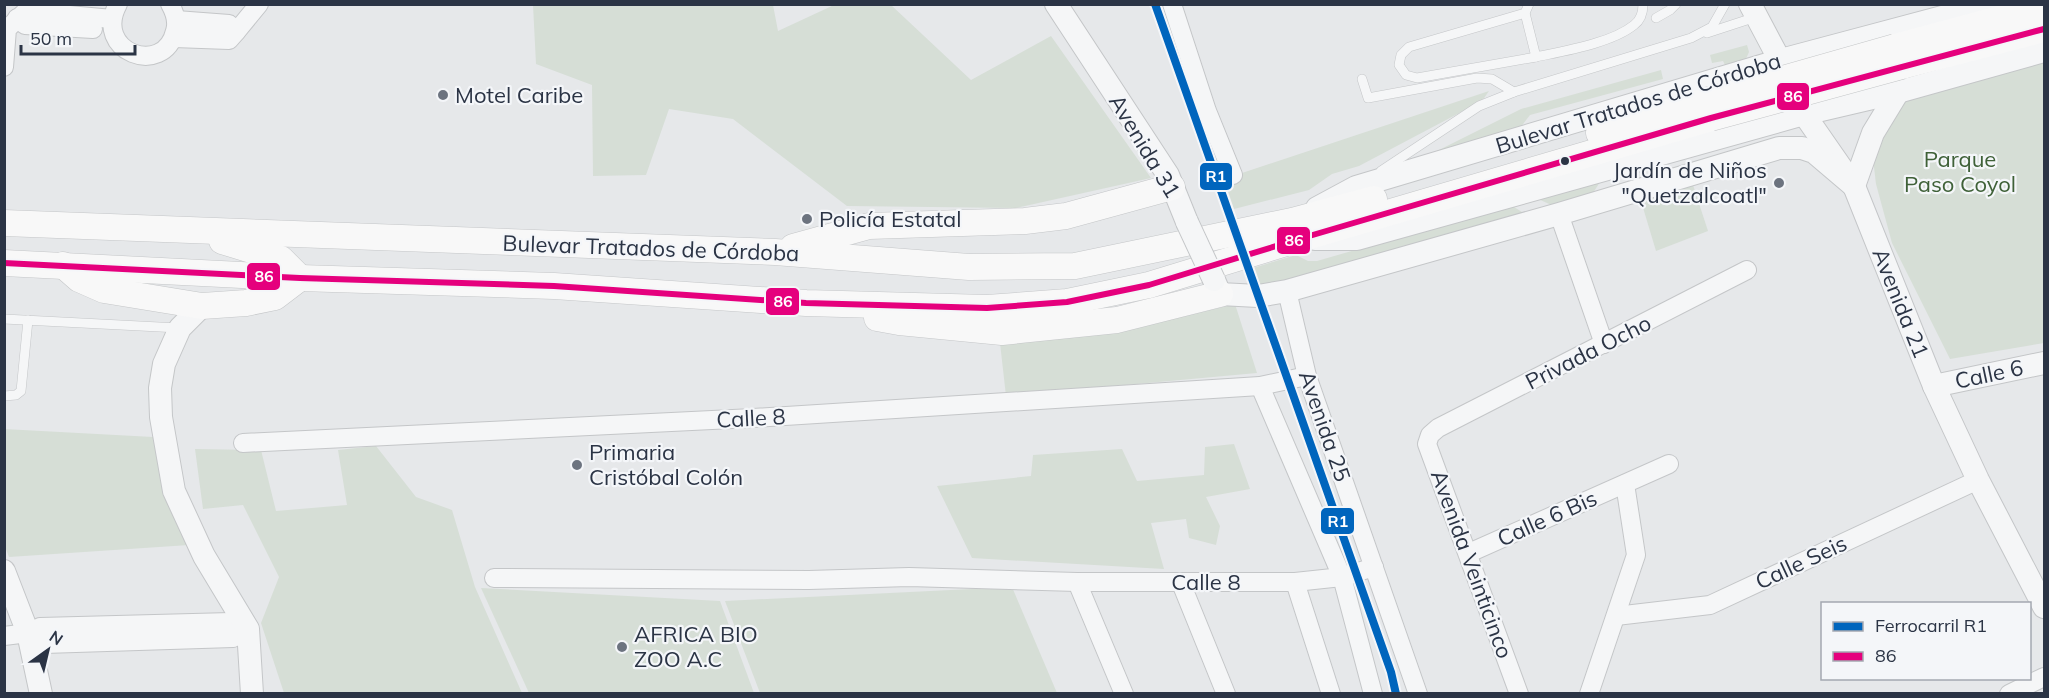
<svg xmlns="http://www.w3.org/2000/svg" width="2049" height="698" font-family="Mulish,sans-serif">
<style>
.green{fill:#d6ded6}
.lines{fill:none;stroke-linecap:round;stroke-linejoin:round}
.service-casing{stroke:#c4c6c8;stroke-width:10}
.minor-casing{stroke:#c4c6c8;stroke-width:20}
.tertiary-casing{stroke:#c4c6c8;stroke-width:24}
.secondary-casing{stroke:#c4c6c8;stroke-width:27}
.service{stroke:#f5f6f7;stroke-width:9}
.minor{stroke:#f5f6f7;stroke-width:18}
.tertiary{stroke:#f5f6f7;stroke-width:22}
.secondary{stroke:#f8f8f8;stroke-width:26}
.tertiary-bridge-casing{stroke:#c4c6c8;stroke-width:24;stroke-linecap:butt}
.secondary-bridge-casing{stroke:#c4c6c8;stroke-width:27;stroke-linecap:butt}
.tertiary-bridge{stroke:#f5f6f7;stroke-width:22}
.secondary-bridge{stroke:#f8f8f8;stroke-width:26}
.bus-1-casing{stroke:#f4f6f9;stroke-width:10}
.bus-1{stroke:#e5007d;stroke-width:6}
.rail-1-casing{stroke:#f4f6f9;stroke-width:12}
.rail-1{stroke:#0065bd;stroke-width:8}
.poi-dot{fill:#6c737f;stroke:#f4f6f9;stroke-width:2}
.bus-dot{fill:#2b3445;stroke:#f4f6f9;stroke-width:2}
.labels{text-anchor:middle;stroke-width:4.5;stroke-linejoin:round;paint-order:stroke}
.poi-label{font-size:22px;fill:#2b3445;stroke:#f4f6f9;text-anchor:start}
.street-label{font-size:22px;fill:#2b3445;stroke:#f4f6f9}
.park-label{font-size:22px;fill:#3f6138;stroke:#f4f6f9}
.line-badge{stroke:#f4f6f9;stroke-width:2}
.badge-label{font-size:16px;text-anchor:middle;font-weight:bold;fill:#fff}
</style>
<rect width="100%" height="100%" fill="#e6e8ea"/>
<!-- green -->
<g class="green">
<polygon points="533,5 773,5 778,31 834,5 891,5 971,80 1051,36 1151,178 1016,208 847,206 733,119 669,109 646,175 593,176 592,85 536,64"/>
<polygon points="1747,45 1749,52 1744,63 1726,67 1723,61 1712,63 1710,55"/>
<polygon points="2044,61 2044,343 1950,359 1892,243 1876,184 1873,159 1886,122 1900,105 1922,94"/>
<polygon points="1661,70 1663,79 1530,115 1520,128 1429,155 1521,109"/>
<polygon points="1489,91 1482,101 1359,166 1332,174 1309,190 1234,209 1224,179"/>
<polygon points="1600,182 1591,196 1556,207 1538,199"/>
<polygon points="1693,185 1708,231 1656,251 1641,201"/>
<polygon points="1511,205 1525,214 1260,287 1253,268 1296,255 1308,261 1317,261"/>
<polygon points="1235,304 1257,373 1006,396 1000,343 1120,332"/>
<polygon points="4,429 153,437 163,492 189,545 9,557 4,544"/>
<polygon points="1234,444 1250,489 1206,497 1220,526 1216,545 1189,538 1186,519 1151,523 1164,569 972,558 937,486 1031,476 1033,455 1122,449 1137,481 1204,475 1205,447"/>
<polygon points="376,446 416,497 452,510 475,587 522,693 284,693 261,623 279,577 243,505 203,509 195,449 261,450 276,511 347,505 338,450"/>
<polygon points="1012,587 1057,693 760,693 725,601"/>
<polygon points="481,588 720,601 754,693 529,693"/>
</g>
<g class="lines">
<defs>
<g id="service">
<polyline points="1529,4 1525,13 1409,47 1401,55 1399,65 1406,75 1417,78 1536,57"/>
<path d="M1525,13L1536,57C1564,51 1612,43 1634,25C1641,20 1643,13 1643,4"/>
<polyline points="1656,18 1670,10 1676,4"/>
<polyline points="1707,33 1756,17"/>
<polyline points="1362,79 1368,98 1477,78 1492,79 1514,92"/>
<polyline points="1381,171 1479,106 1514,92 1691,38 1712,27 1725,4"/>
<polyline points="4,319 179,328"/>
<polyline points="4,396 16,395 21,391 28,320"/>
</g>
<g id="minor">
<path d="M118,4C92,52 164,78 175,31C178,22 175,13 170,4"/>
<polyline points="1172,4 1207,111 1233,175"/>
<polyline points="17,18 25,25 93,29"/>
<polyline points="236,32 259,4"/>
<polyline points="174,38 229,40 236,32 229,24 176,20"/>
<polyline points="4,67 7,29 26,11 112,19"/>
<polyline points="1559,214 1604,344"/>
<polyline points="1287,291 1307,376 1418,694"/>
<polyline points="1260,386 1342,577 1373,694"/>
<polyline points="243,443 753,418 1260,386 1307,376"/>
<polyline points="1469,553 1669,464"/>
<polyline points="494,578 809,580 909,577 1077,582 1295,582 1342,577 1374,567"/>
<polyline points="1077,582 1124,694"/>
<polyline points="1295,582 1331,694"/>
<polyline points="1181,583 1226,694"/>
<polyline points="1616,616 1710,605 1978,480"/>
<polygon points="231,622 248,629 233,638 44,644 28,633 40,627"/>
<polyline points="4,636 28,633"/>
<polyline points="1519,694 1427,444 1430,435 1438,428 1747,270"/>
<polyline points="1589,694 1636,555 1625,484"/>
<polyline points="2009,694 2044,677"/>
</g>
<g id="tertiary">
<polyline points="1056,4 1168,175 1187,222"/>
<polyline points="1750,4 1786,72"/>
<polyline points="1799,103 1804,114 1854,186 1934,386 1978,480 2044,607"/>
<polyline points="1854,186 1873,133 1898,92"/>
<polyline points="1317,208 1356,187 1781,60 1991,4"/>
<polyline points="1315,239 1357,239 1804,114 1898,92 2044,51"/>
<polyline points="1214,280 1220,294 1258,296 1287,291 1559,214 1779,148 1802,148 1814,152 1854,186"/>
<polyline points="202,306 180,328 164,364 160,388 161,417 174,491 204,556 248,629 252,694"/>
<polyline points="1934,386 2044,363"/>
<polyline points="4,571 28,633 41,694"/>
</g>
<g id="secondary">
<polyline points="1895,47 2044,7"/>
<polyline points="1902,66 2044,29"/>
<polyline points="1599,133 1705,101"/>
<polyline points="4,223 775,252 969,267 1075,266 1292,221 1374,199"/>
<polyline points="793,247 869,226 1025,221 1066,216 1172,187"/>
<polyline points="4,263 300,278 554,286 806,303 987,308 1067,302 1149,285 1299,239 1711,118"/>
<polyline points="63,265 79,279 104,290 202,306 246,303 275,297 300,278 281,259 222,241"/>
<polyline points="877,318 899,322 1002,332 1117,320 1220,294"/>
</g>
</defs>
<!-- service casing -->
<use href="#service" class="service-casing"/>
<!-- minor casing -->
<use href="#minor" class="minor-casing"/>
<!-- tertiary casing -->
<use href="#tertiary" class="tertiary-casing"/>
<!-- secondary casing -->
<use href="#secondary" class="secondary-casing"/>
<!-- service -->
<use href="#service" class="service"/>
<!-- minor -->
<use href="#minor" class="minor"/>
<!-- tertiary -->
<use href="#tertiary" class="tertiary"/>
<!-- secondary -->
<use href="#secondary" class="secondary"/>
<defs>
<polyline id="tertiary-bridge" points="1187,222 1214,280"/>
<g id="secondary-bridge">
<polyline points="1705,101 1895,47"/>
<polyline points="1711,118 1902,66"/>
</g>
</defs>
<!-- tertiary-bridge casing -->
<use href="#tertiary-bridge" class="tertiary-bridge-casing"/>
<!-- secondary-bridge casing -->
<use href="#secondary-bridge" class="secondary-bridge-casing"/>
<!-- tertiary-bridge -->
<use href="#tertiary-bridge" class="tertiary-bridge"/>
<!-- secondary-bridge -->
<use href="#secondary-bridge" class="secondary-bridge"/>
<defs>
<polyline id="bus-1" points="4,263 300,278 554,286 806,303 987,308 1067,302 1149,285 1299,239 1711,118 2044,29"/>
</defs>
<!-- bus-1 casing -->
<use href="#bus-1" class="bus-1-casing"/>
<!-- bus-1 -->
<use href="#bus-1" class="bus-1"/>
<defs>
<polyline id="rail-1" points="1155,4 1391,672 1396,694"/>
</defs>
<!-- rail-1 casing -->
<use href="#rail-1" class="rail-1-casing"/>
<!-- rail-1 -->
<use href="#rail-1" class="rail-1"/>
</g>
<!-- markers -->
<g class="poi-dot">
<circle cx="443" cy="95" r="6"/>
<circle cx="1779" cy="183" r="6"/>
<circle cx="807" cy="219" r="6"/>
<circle cx="577" cy="465" r="6"/>
<circle cx="622" cy="647" r="6"/>
</g>
<circle class="bus-dot" cx="1565" cy="161" r="5"/>
<g class="labels">
<!-- poi labels -->
<g class="poi-label">
<text x="455" y="103">Motel Caribe</text>
<text x="1767" y="178" text-anchor="end">Jardín de Niños<tspan x="1767" dy="25">"Quetzalcoatl"</tspan></text>
<text x="819" y="227">Policía Estatal</text>
<text x="589" y="460">Primaria<tspan x="589" dy="25">Cristóbal Colón</tspan></text>
<text x="634" y="642">AFRICA BIO<tspan x="634" dy="25">ZOO A.C</tspan></text>
</g>
<!-- street labels -->
<g class="street-label">
<text transform="translate(1638 103) rotate(-17)" y="8">Bulevar Tratados de Córdoba</text>
<text transform="translate(1145 146) rotate(59)" y="8">Avenida 31</text>
<text transform="translate(651 248) rotate(2)" y="8">Bulevar Tratados de Córdoba</text>
<text transform="translate(1901 303) rotate(68)" y="8">Avenida 21</text>
<text transform="translate(1588 352) rotate(-27)" y="8">Privada Ocho</text>
<text transform="translate(1989 374) rotate(-12)" y="8">Calle 6</text>
<text transform="translate(751 418) rotate(-3)" y="8">Calle 8</text>
<text transform="translate(1325 426) rotate(71)" y="8">Avenida 25</text>
<text transform="translate(1547 518) rotate(-24)" y="8">Calle 6 Bis</text>
<text transform="translate(1801 562) rotate(-25)" y="8">Calle Seis</text>
<text transform="translate(1472 564) rotate(70)" y="8">Avenida Veinticinco</text>
<text x="1206" y="590">Calle 8</text>
</g>
<!-- park labels -->
<g class="park-label">
<text x="1960" y="167">Parque<tspan x="1960" dy="25">Paso Coyol</tspan></text>
</g>
</g>
<g class="line-badge">
<rect x="1776" y="82" width="34" height="29" rx="6" fill="#e5007d"/>
<rect x="1199" y="162" width="34" height="29" rx="6" fill="#0065bd"/>
<rect x="1276" y="226" width="35" height="29" rx="6" fill="#e5007d"/>
<rect x="246" y="262" width="35" height="29" rx="6" fill="#e5007d"/>
<rect x="765" y="287" width="35" height="29" rx="6" fill="#e5007d"/>
<rect x="1320" y="507" width="35" height="28" rx="6" fill="#0065bd"/>
</g>
<g class="badge-label">
<text x="1793" y="102">86</text>
<text x="1216" y="182">R1</text>
<text x="1294" y="246">86</text>
<text x="264" y="282">86</text>
<text x="783" y="307">86</text>
<text x="1338" y="527">R1</text>
</g>
<!-- border -->
<rect width="2049" height="698" fill="none" stroke="#2b3445" stroke-width="12"/>
<!-- legend -->
<rect x="1821" y="602" width="210" height="78" fill="#f4f6f9" stroke="#a4a8b1" stroke-width="1.5"/>
<rect x="1833" y="622" width="30" height="9" fill="#0065bd" stroke="#a4a8b1" stroke-width="1.5"/>
<text x="1875" y="632" font-size="18" fill="#2b3445">Ferrocarril R1</text>
<rect x="1833" y="652" width="30" height="9" fill="#e5007d" stroke="#a4a8b1" stroke-width="1.5"/>
<text x="1875" y="662" font-size="18" fill="#2b3445">86</text>
<!-- north arrow -->
<g transform="translate(48 650) rotate(34)" stroke="#f4f6f9" stroke-width="4.5" paint-order="stroke">
<path d="M0-4.5L10 22L0 15L-10 22Z" fill="#2b3445"/>
<text y="-9" font-size="16" font-weight="bold" text-anchor="middle" fill="#2b3445">N</text>
</g>
<!-- scale -->
<path d="M21 45v9h114v-9" fill="none" stroke="#2b3445" stroke-width="3"/>
<text x="30" y="45" font-size="18" fill="#2b3445" stroke="#f4f6f9" stroke-width="4.5" paint-order="stroke">50 m</text>
</svg>
